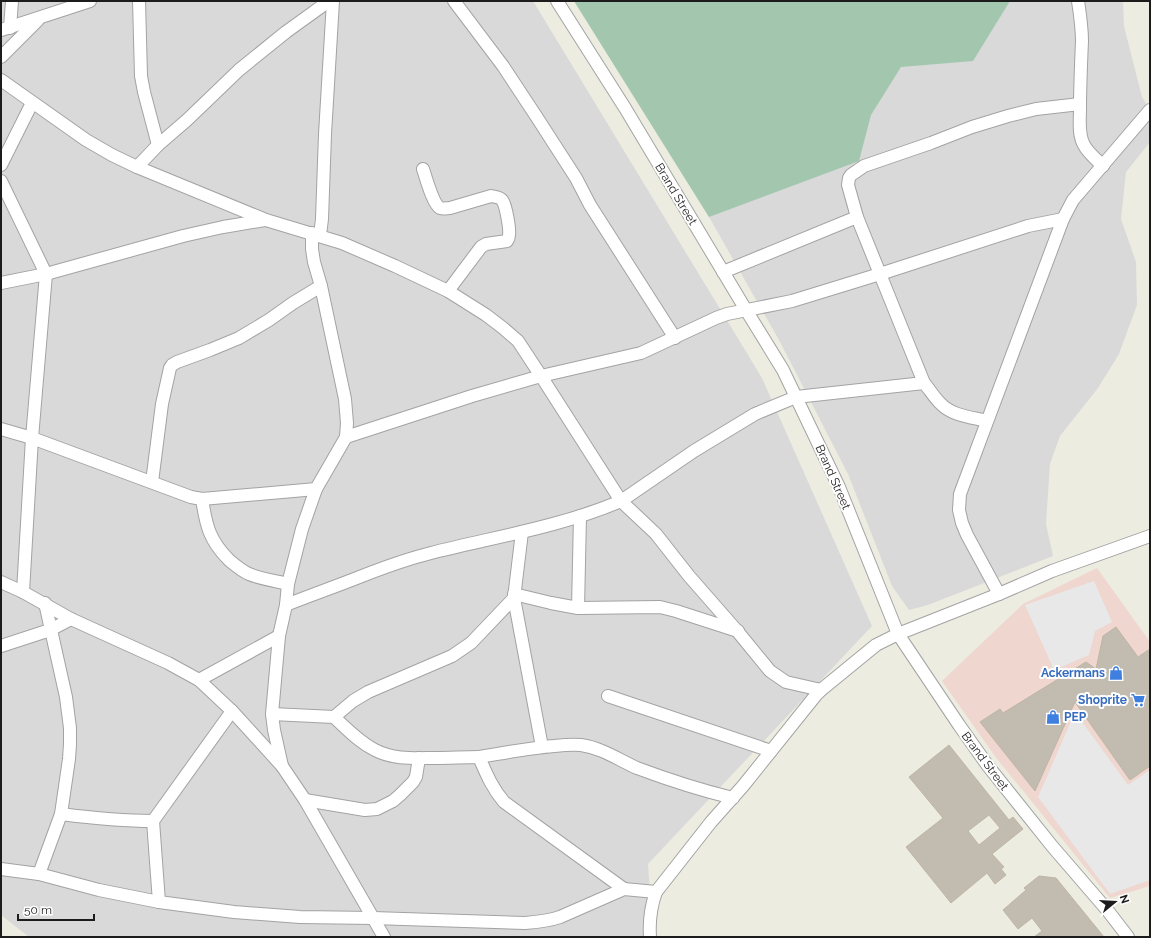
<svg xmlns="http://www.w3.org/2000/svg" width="1151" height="938" font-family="Raleway,sans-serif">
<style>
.residential{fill:#dad9d9}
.commercial{fill:#efd6cf}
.cemetery{fill:#a2c7ae}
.parking{fill:#e8e8e8}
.building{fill:#c2bbb0;stroke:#bfb5a3;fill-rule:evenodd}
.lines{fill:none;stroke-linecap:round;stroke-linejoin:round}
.minor-casing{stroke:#a3a3a3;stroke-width:14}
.minor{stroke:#fff;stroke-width:12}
.labels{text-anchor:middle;stroke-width:4;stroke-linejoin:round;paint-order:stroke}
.street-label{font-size:12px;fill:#1c1c1c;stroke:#fff}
.shop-label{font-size:12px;font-weight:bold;fill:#366cbe;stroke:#fff;text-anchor:end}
</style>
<rect width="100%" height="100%" fill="#edece1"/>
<!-- residential -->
<g class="residential">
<polygon points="1,1 533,1 762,378 872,626 648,864 653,937 29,937 1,915"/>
<polygon points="574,1 1123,1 1124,26 1142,97 1150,110 1150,142 1126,172 1121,219 1136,262 1137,305 1119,354 1098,388 1060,436 1050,464 1046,524 1053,556 928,605 909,610 892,586 848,474 779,340 709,217"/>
</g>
<!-- commercial -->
<polygon class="commercial" points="1097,568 1150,642 1150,886 1110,898 997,759 942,681 1023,604"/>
<!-- cemetery -->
<polygon class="cemetery" points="574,1 1010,1 973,61 901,67 871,115 859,161 709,217"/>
<!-- parking -->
<g class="parking">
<polygon points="1094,581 1112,622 1095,631 1089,655 1054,670 1025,605"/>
<polygon points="1075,712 1128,785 1150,770 1150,880 1110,894 1038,797"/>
</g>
<!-- building -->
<g class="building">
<polygon points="1116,627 1138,657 1150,649 1150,766 1130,780 1075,702 1035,791 980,722 1000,709 1003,713 1086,662 1096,669 1103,636"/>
<path d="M949,745L1009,820L1013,817L1023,829L992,854L1004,867L1001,869L1006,875L995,884L987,873L951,903L906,847L943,818L909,777ZM989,815L1000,828L979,845L968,831Z"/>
<polygon points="1039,876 1056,878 1104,937 1034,937 1042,931 1032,918 1018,929 1003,910 1026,890 1024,888"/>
</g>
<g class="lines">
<defs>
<g id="minor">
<polyline points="139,1 141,76 144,92 158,145"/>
<polyline points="454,1 503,66 536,116 576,178 590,205 675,338"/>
<polyline points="557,1 625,108 746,310 783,370 839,487 898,634 959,725 988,766 1052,846 1108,911 1128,937"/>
<path d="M1078,1C1080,14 1082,27 1082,41C1081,64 1080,86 1080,109C1080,120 1078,135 1084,145C1088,153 1097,160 1103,166"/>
<polyline points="10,28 12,1"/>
<polyline points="1,30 90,1"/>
<polyline points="1,57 38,20"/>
<polyline points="1,80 86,140 112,155 137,167 266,220 342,243 395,266 448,291 486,315 503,328 518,341 541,376 621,501 656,534 689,576 738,632 770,671 786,682 821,690"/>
<polyline points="1,165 32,103"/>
<polyline points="137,167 158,145 187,120 239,70 286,32 329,1"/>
<path d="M423,169C426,178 433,204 440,208C444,209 447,208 450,208L491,196C495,197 500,197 502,200C506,205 510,229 509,235C509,238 509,238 507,241L486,244L481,247L448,291"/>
<polyline points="1,181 46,274 32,438 23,592"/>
<polyline points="320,235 322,219 325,134 333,1"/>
<polyline points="723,272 857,217 848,185 849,178 851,175 864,166 931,143 972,127 1008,116 1036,109 1080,104"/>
<polyline points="1,283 46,274 183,236 223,227 265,220"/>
<polyline points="924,383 880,274 1028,226 1063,219"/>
<polyline points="1,429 32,438 191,497 202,499 316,489"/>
<polyline points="346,437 472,396 541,376 641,353 716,318 727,314 792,301 880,274 857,217"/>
<polyline points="152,482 162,404 170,368 172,365 177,362 210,350 239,338 269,320 293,303 321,286"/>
<path d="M202,499C206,525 209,540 229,560C235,565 242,571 249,574C261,579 276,581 288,584"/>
<polyline points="522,532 514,598 542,747"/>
<polyline points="1,582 23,592 71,619 168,663 199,680 232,711 282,766 305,800 384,937"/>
<polyline points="514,594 551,603 578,608 660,607 676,611 738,631"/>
<polyline points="999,594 967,535 962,523 959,510 960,494 1063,219 1073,200 1150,110"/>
<path d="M286,605C311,595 337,586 362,576C385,567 407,559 431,553C494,537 560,527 621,501L694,451L755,414L796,397L924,383C930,390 934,397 940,403C952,416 971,417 987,421"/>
<polyline points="578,608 580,516"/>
<polyline points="1,646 50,630 71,619"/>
<polyline points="199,680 279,636"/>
<polyline points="608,696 771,751"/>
<path d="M272,714L334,717C347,729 359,742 375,750C394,760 415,758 436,758C450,758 464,757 479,757C486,773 492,788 504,802L624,889"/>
<polyline points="334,717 353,701 368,692 452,656 471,643 514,598"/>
<path d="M479,757C504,753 529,748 554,746C563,745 572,744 581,745C602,748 619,760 637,768C669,780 700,790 733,798"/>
<polyline points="282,766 274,730 272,714 279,636 286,605 288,584 302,529 316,489 346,437 347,423 345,399 321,286 314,262 312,249 312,233"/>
<polyline points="305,800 365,810 377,809 393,801 400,795 413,782 416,777 419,758"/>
<path d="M61,814C92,818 122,821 153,821L159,902"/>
<polyline points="153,821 232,711"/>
<path d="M1,869L39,874L99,890L159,902L234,912L300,917L373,918L525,923C537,922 549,921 560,917L624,889L656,892"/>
<polyline points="39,874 61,814 69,759 70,744 70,728 66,697 45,603"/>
<path d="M650,937C649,922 651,906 656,892L711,822L743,786L816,695L821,690L876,645L898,634L999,594L1052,571L1150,536"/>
</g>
</defs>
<!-- minor casing -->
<use href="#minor" class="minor-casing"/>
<!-- minor -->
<use href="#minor" class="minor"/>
</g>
<!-- icons -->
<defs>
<symbol id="shop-bare" viewBox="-9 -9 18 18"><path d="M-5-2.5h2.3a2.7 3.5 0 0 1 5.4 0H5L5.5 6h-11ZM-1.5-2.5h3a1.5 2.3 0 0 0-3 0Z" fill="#3f7fe0" stroke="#fff" stroke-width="2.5" paint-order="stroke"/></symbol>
<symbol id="supermarket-bare" viewBox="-9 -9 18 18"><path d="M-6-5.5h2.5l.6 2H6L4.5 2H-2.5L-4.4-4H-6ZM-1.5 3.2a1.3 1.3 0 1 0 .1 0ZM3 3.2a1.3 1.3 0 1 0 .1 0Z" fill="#3f7fe0" stroke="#fff" stroke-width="2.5" paint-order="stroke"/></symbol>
</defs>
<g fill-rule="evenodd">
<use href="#shop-bare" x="1106" y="663" width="20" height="20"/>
<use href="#supermarket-bare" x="1128" y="690" width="20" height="20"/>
<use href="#shop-bare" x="1043" y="707" width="20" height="20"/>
</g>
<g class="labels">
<!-- street labels -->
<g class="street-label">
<text transform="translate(676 194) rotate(59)" y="4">Brand Street</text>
<text transform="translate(833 477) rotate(66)" y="4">Brand Street</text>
<text transform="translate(985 761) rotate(53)" y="4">Brand Street</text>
</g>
<!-- shop labels -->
<g class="shop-label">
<text x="1105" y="677">Ackermans</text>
<text x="1127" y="704">Shoprite</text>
<text x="1064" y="721" text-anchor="start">PEP</text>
</g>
</g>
<!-- border -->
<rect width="1151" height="938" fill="none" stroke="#1c1c1c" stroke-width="4"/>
<!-- north arrow -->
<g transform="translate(1115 902) rotate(72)" stroke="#ffffff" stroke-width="3" paint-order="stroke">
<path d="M0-3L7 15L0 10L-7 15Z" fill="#1c1c1c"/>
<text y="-6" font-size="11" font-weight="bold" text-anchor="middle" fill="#1c1c1c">N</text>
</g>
<!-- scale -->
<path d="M18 914v6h76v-6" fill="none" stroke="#1c1c1c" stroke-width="2"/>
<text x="24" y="914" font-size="12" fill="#1c1c1c" stroke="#ffffff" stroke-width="3" paint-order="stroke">50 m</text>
</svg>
